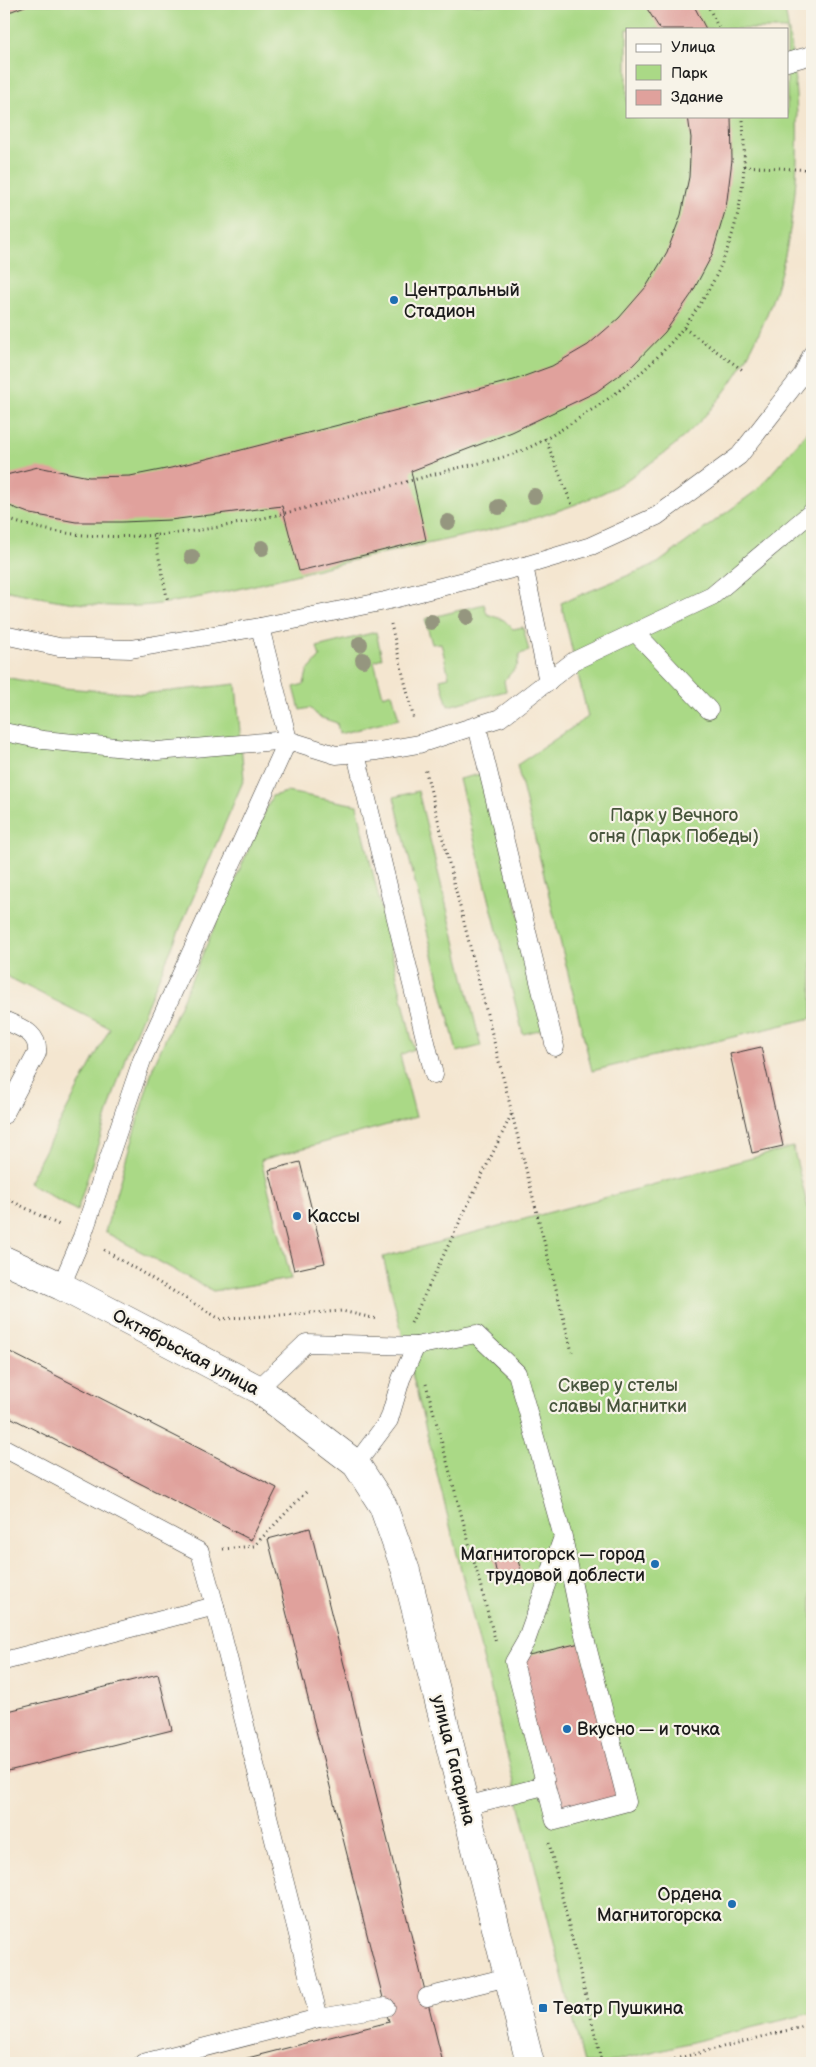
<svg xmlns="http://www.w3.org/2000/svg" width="816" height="2067" font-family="'Balsamiq Sans',sans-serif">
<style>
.green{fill:#aad986;stroke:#637a51;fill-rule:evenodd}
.building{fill:#e0a19c}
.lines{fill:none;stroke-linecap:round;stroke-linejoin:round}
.service-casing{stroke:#3c3a37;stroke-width:19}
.secondary-casing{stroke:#3c3a37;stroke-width:29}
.path{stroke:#3c3a37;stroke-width:3;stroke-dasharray:1 4;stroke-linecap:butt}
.service{stroke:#fff;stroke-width:18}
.secondary{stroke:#fff;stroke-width:28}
.tree{fill:#95967f}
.poi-dot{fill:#1f6fb2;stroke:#f7f3e8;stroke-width:2}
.labels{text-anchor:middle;stroke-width:4.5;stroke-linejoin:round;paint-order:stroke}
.poi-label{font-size:18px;fill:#1c1c1c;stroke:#f7f3e8;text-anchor:start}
.park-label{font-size:18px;fill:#47553c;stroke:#f7f3e8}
.street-label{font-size:18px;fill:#1c1c1c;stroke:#f7f3e8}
</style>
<rect width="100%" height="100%" fill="#f7f3e8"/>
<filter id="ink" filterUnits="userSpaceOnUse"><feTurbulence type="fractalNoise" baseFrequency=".02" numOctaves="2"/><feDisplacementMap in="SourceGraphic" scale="10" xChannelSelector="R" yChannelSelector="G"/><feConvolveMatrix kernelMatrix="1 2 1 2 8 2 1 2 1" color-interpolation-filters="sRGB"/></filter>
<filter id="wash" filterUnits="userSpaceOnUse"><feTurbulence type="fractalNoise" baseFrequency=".0096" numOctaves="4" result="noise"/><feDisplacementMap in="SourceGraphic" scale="20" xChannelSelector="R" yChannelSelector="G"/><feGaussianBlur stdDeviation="1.12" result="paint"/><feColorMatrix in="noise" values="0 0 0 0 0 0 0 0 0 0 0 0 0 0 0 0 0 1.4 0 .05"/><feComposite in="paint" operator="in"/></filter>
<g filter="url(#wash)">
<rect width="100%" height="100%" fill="#f4e6d0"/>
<!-- green -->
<g class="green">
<path d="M4,4H784C816,168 798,364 649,464C638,471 627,481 615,487C541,525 443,539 362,558C295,574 219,597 152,605C102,610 52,600 4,590ZM627,29H787V116H627Z"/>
<polygon points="812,427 812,1018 592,1071 517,765 588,717 561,603 658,563 757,490"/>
<polygon points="484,604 487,614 504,620 513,629 523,627 529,651 520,654 517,666 504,681 506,691 448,706 440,679 449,677 441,643 432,644 425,619"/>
<polygon points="376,632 382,658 374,661 383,696 392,693 399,719 339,734 337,723 319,717 310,708 300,710 294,687 304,684 307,672 320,657 317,647"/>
<polygon points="4,677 64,688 142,694 236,684 244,779 127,1052 77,1211 28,1183 110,1028 4,975"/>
<polygon points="484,773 547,1028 523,1034 459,779"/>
<polygon points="418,791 481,1046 457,1052 394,797"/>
<polygon points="287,792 357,805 414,1049 400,1055 416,1117 261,1160 291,1279 213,1291 105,1232 153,1067 272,796"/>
<polygon points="793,1147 812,1224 812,2013 606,2063 584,2063 383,1257"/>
</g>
<g id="blocks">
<!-- building -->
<g class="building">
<polygon points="4,4 30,4 4,14"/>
<polygon points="644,4 693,4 706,29 660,29"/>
<polygon points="688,116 731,116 732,160 726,208 712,255 691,295 665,332 633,365 596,392 512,432 411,471 426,540 299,571 282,506 170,520 122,522 76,522 31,514 4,504 4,470 6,475 38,467 89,477 130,476 171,468 514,380 552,366 588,345 619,318 646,287 667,252 681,215 689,177 691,138"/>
<polygon points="761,1047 783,1146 752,1153 730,1054"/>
<polygon points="300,1162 325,1263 294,1270 269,1170"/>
<polygon points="4,1349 277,1488 251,1540 4,1414"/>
<polygon points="310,1528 443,2063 228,2063 389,2022 268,1539"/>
<polygon points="515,1550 521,1571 497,1576 493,1556"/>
<polygon points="580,1643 619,1799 555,1815 516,1658"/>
<polygon points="158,1674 172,1730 4,1772 4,1712"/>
</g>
</g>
</g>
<g filter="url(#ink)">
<use href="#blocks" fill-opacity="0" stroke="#3c3a37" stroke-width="1"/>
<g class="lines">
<defs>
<g id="service">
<polyline points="787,62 812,55"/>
<polyline points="524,566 548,682"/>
<polyline points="636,633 709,710"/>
<polyline points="4,635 59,647 131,649 260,627 385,601 524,566 591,546 657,516 739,456 803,374 812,354"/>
<polyline points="477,726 555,1047"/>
<polyline points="4,732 43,740 157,751 288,740 336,755 378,751 419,744 500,718 574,661 712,596 812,512"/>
<polyline points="356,754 434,1075"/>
<path d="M4,1020C20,1028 39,1032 37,1053L4,1115"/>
<polyline points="61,1286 82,1237 142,1060 288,740 260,627"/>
<polyline points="258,1389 306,1343 416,1346 476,1334 517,1373 563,1537 579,1615 627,1802 555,1821 514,1662 526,1641 563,1537"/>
<polyline points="4,1448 200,1552 215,1606"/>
<polyline points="356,1464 389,1420 401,1379 416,1346"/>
<polyline points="4,1661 215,1606 319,2018"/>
<polyline points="466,1806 536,1788 545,1779"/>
<polyline points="427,1997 508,1977"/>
<polyline points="143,2063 319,2018 386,2007"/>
</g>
<polyline id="secondary" points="4,1260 61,1286 258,1389 356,1464 383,1506 406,1571 530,2063"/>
</defs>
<!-- service casing -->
<use href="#service" class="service-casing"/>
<!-- secondary casing -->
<use href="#secondary" class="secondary-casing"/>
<!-- path -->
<g class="path">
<polyline points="707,4 719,29"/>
<polyline points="744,166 812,170"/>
<polyline points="684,328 744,371"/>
<polyline points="545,438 572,505"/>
<path d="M4,518C110,556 231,528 336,500C376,490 417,479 457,468C476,464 495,460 513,454C542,444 568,425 593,409C679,353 740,270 744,164C745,149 743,132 743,116"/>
<polyline points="154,534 168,602"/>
<polyline points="391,624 414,720"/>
<polyline points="512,1114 572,1352"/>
<polyline points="4,1197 61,1226"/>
<polyline points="104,1250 220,1319 342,1311 377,1319"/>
<polyline points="411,1323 512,1113 425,768"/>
<polyline points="426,1384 496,1643"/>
<polyline points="223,1549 254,1546 308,1490"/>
<polyline points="549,1843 602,2063"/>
<polyline points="660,2063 812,2024"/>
</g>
<!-- service -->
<use href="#service" class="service"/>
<!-- secondary -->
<use href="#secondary" class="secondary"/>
</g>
<!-- trees -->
<g class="tree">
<circle cx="534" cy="496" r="8"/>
<circle cx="499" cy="507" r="8"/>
<circle cx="448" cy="522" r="8"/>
<circle cx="262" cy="548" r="8"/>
<circle cx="192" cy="557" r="8"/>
<circle cx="467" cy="617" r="8"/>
<circle cx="431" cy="622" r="8"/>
<circle cx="360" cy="644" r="8"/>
<circle cx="363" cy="660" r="8"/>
</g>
</g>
<!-- markers -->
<g class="poi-dot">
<circle cx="394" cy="300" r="5"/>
<circle cx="297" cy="1216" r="5"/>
<circle cx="655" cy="1564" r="5"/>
<circle cx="567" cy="1729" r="5"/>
<circle cx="732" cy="1904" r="5"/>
<rect x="538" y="2003" width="10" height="10" rx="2.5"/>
</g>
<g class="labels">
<!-- poi labels -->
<g class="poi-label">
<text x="404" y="296">Центральный<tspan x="404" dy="21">Стадион</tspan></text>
<text x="307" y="1222">Кассы</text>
<text x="645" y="1560" text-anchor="end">Магнитогорск — город<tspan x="645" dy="21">трудовой доблести</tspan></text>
<text x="577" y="1735">Вкусно — и точка</text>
<text x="722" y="1900" text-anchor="end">Ордена<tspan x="722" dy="21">Магнитогорска</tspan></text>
<text x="553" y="2014">Театр Пушкина</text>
</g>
<!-- park labels -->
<g class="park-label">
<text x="674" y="821">Парк у Вечного<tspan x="674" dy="21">огня (Парк Победы)</tspan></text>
<text x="618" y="1391">Сквер у стелы<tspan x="618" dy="21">славы Магнитки</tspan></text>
</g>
<!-- street labels -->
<g class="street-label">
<text transform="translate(186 1352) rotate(28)" y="6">Октябрьская улица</text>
<text transform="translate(454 1760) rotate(76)" y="6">улица Гагарина</text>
</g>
</g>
<!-- margin -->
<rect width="816" height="2067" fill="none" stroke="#f7f3e8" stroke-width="20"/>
<!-- legend -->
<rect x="626" y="28" width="162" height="90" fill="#f7f3e8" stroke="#9f9d96"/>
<rect x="636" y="44" width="25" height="8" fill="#ffffff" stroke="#9f9d96"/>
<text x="671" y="52" font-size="15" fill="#1c1c1c">Улица</text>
<rect x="636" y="65" width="25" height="15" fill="#aad986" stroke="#9f9d96"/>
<text x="671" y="78" font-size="15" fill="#1c1c1c">Парк</text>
<rect x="636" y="90" width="25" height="15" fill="#e0a19c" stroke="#9f9d96"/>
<text x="671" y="102" font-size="15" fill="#1c1c1c">Здание</text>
</svg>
